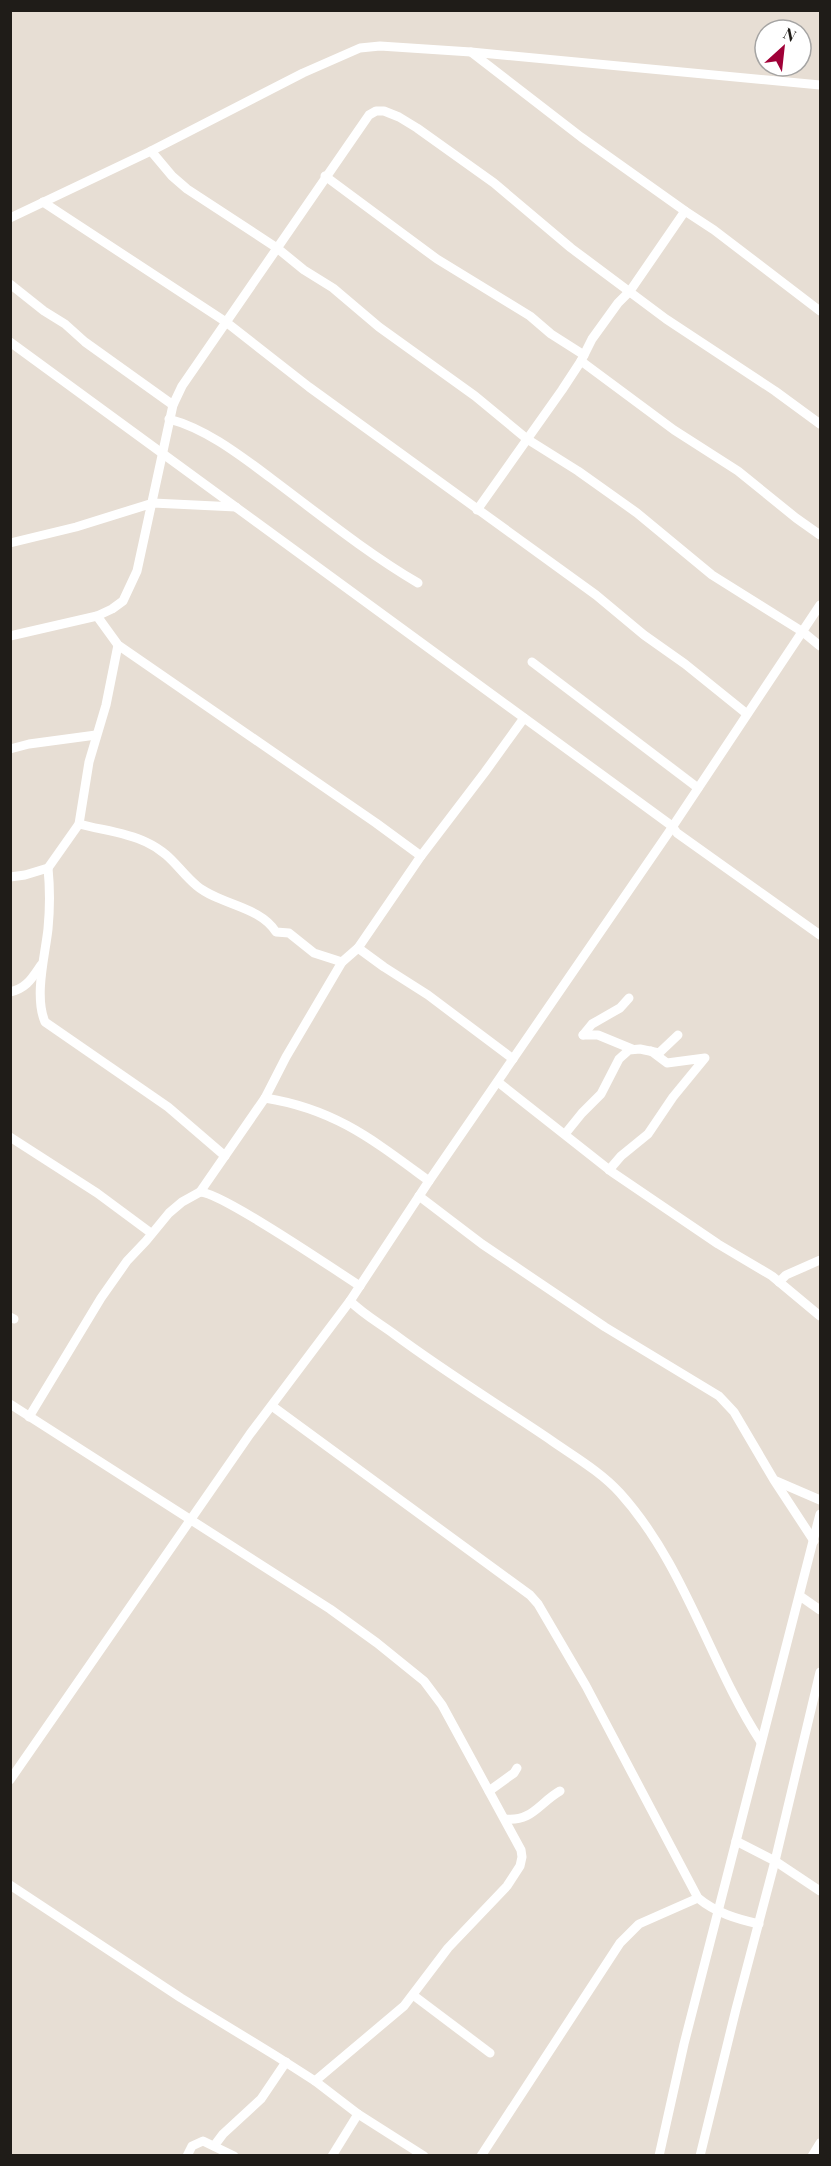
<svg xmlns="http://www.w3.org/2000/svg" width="831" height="2166" font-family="'Playfair Display',serif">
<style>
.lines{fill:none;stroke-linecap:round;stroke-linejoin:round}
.minor{stroke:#fff;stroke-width:9}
</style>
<rect width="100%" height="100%" fill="#e7ded4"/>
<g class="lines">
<!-- minor -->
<g class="minor">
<polyline points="471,52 581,137 685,211"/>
<polyline points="151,151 172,176 187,189 277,248 304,270 333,288 379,327 475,396 527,439 578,471 637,513 712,575 803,632 820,646"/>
<polyline points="325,176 437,259 530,316 551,334 584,355"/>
<polyline points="43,202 226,322 309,387 596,595 644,635 685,664 747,714"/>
<polyline points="10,218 151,151 303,73 360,48 380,46 471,52 820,85"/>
<polyline points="10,284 44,311 65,324 85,342 173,405"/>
<polyline points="10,342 672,826 677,833 820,935"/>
<polyline points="581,361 674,430 738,471 796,518 820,535"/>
<path d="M169,419C207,429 241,456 272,479C320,515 367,553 418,583"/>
<polyline points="477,510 562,390 581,361 592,339 618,303 630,291 685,211 714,230 820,311"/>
<polyline points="10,543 76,527 153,503 236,507"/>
<polyline points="97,616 118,645 376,823 421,856 485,772 524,718"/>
<polyline points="10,636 97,616 112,609 123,601 137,571 173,405 182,386 369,115 376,111 384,111 399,117 417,128 494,183 571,248 666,319 775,391 820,424"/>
<polyline points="532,662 698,788"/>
<polyline points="10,749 29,744 96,735"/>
<path d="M79,824C101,830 125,832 146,842C172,854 178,870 197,886C220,905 260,906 276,932L289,933L314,953L342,962"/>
<path d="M48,868C50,888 50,908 48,929C45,956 34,996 45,1022L168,1107L225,1156"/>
<polyline points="10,877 25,875 48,868 79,824 89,762 106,705 118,645"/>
<polyline points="358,948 384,967 428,995 513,1059"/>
<path d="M10,992C27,988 32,978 41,965"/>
<polyline points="583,1035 592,1024 620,1008 629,998"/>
<polyline points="583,1035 598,1035 632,1049"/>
<polyline points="498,1082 612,1172 718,1244 772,1276 820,1316"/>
<path d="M265,1098C335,1109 373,1140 429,1181"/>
<polyline points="565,1134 582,1113 601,1094 619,1059 629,1050 640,1049 659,1053 678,1035"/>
<polyline points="10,1137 97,1193 151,1233"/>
<polyline points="609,1170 621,1156 648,1134 673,1097 705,1058 667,1063 651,1051"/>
<path d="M200,1192C221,1192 335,1270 360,1286"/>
<polyline points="419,1196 482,1244 605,1327 719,1396 734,1412 774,1480 814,1541"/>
<polyline points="779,1282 786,1275 820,1260"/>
<path d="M350,1301C363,1314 379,1323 394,1334C445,1372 499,1405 552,1441C575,1457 601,1472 620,1493C685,1565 709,1662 761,1742"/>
<polyline points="10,1317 14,1319"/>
<polyline points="10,1404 330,1609 377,1643 424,1681 442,1705 521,1850 522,1857 520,1866 507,1886 448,1948 404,2006 315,2081"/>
<path d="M272,1406L530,1595L538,1604L586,1686L698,1898C716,1913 737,1919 759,1924"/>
<polyline points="29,1417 101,1298 127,1261 146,1241 169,1213 182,1202 200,1192 265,1098 286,1057 342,962 358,948 421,856"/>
<polyline points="776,1481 820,1500"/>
<polyline points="800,1596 820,1610"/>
<polyline points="10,1780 250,1434 350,1301 429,1181 669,832 820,605"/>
<polyline points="489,1791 514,1773 517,1768"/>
<path d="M505,1819C532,1822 539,1803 560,1791"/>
<polyline points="736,1841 775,1861 820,1891"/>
<polyline points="10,1885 181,1998 276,2056 315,2081 358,2114 424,2156"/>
<polyline points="413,1995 490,2053"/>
<polyline points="214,2146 223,2134 261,2099 286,2062"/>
<polyline points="187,2156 192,2146 203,2141 234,2156"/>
<polyline points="332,2156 358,2114"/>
<polyline points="481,2156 620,1943 639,1924 698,1898"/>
<polyline points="659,2156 684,2044 820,1514"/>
<polyline points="700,2156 736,2009 775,1861 820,1672"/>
<polyline points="812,2156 820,2143"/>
</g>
</g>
<!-- border -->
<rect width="831" height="2166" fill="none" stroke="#1f1c18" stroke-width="24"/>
<!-- north arrow -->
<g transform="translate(783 48) rotate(27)"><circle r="28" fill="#ffffff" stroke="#a5a4a3" stroke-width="1.5"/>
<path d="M0-4.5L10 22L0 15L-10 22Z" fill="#a00037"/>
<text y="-9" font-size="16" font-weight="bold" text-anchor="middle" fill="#1f1c18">N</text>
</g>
</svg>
